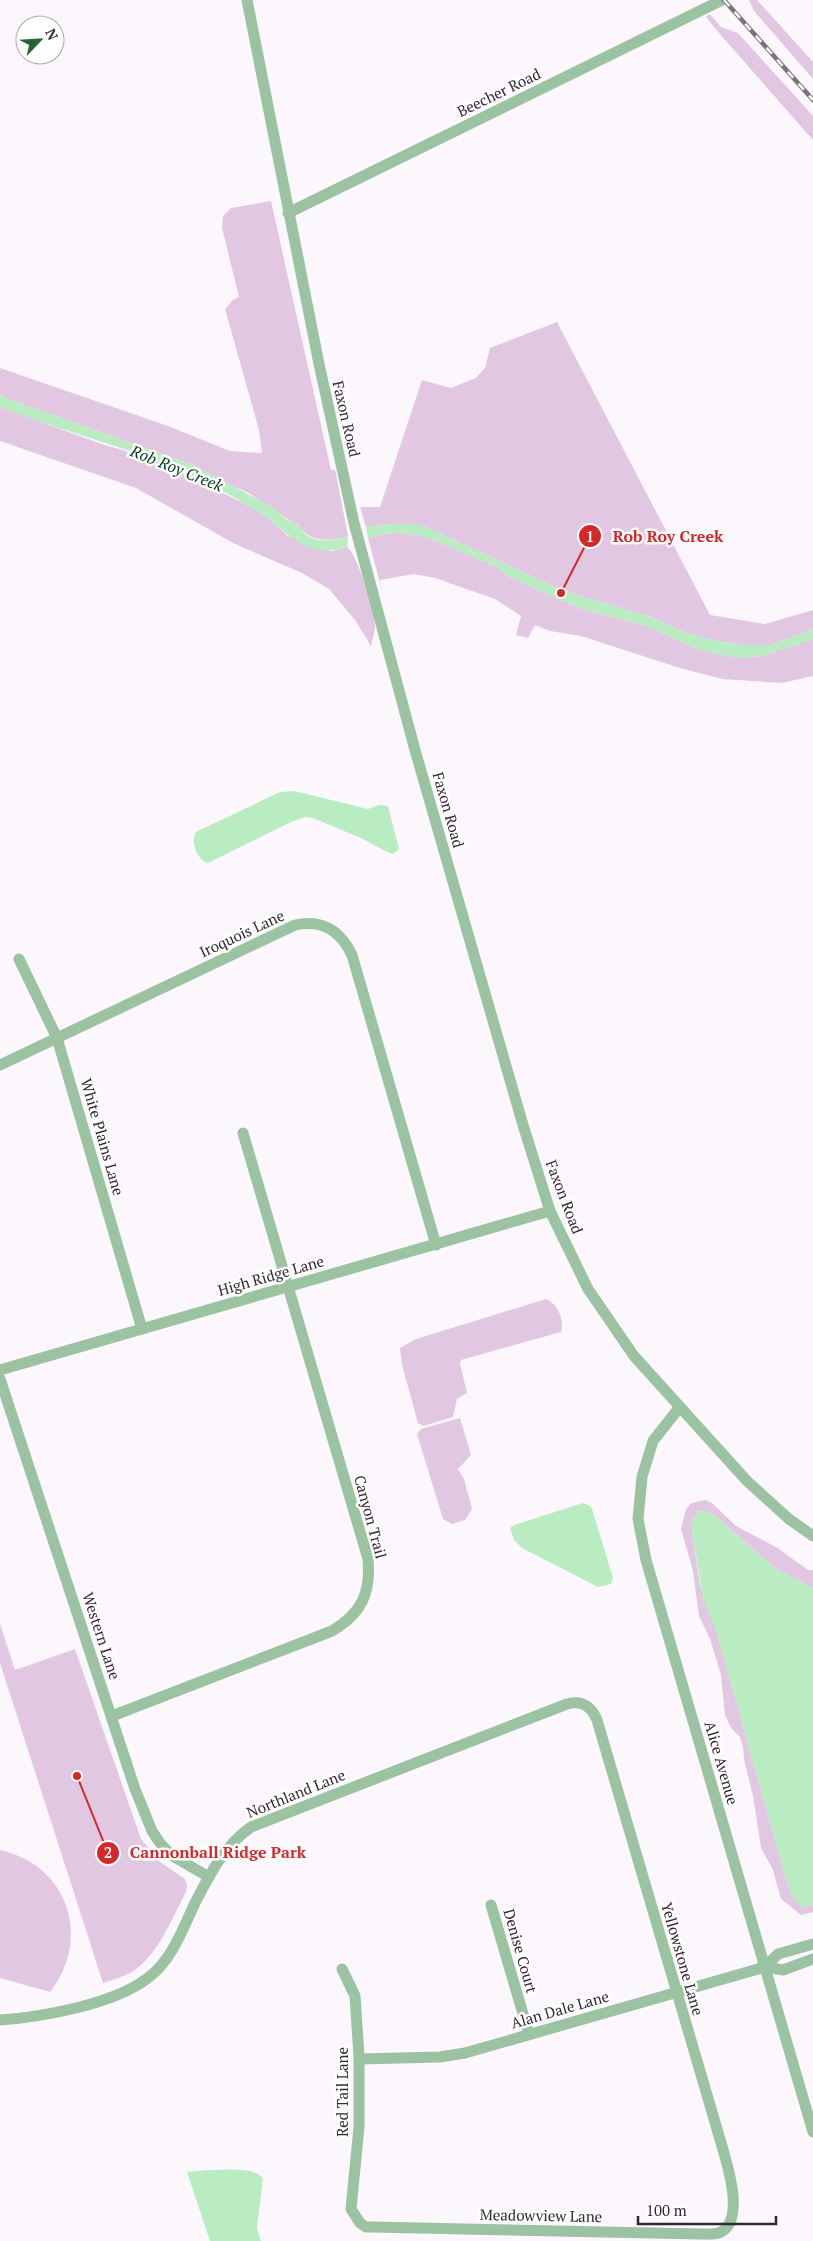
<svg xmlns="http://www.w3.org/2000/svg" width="813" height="2241" font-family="'PT Serif',serif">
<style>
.green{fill:#e2c7e2}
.water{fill:#b9ecc0}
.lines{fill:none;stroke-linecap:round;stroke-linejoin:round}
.minor{stroke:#9bc2a1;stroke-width:11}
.rail-casing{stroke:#7b737c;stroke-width:4.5}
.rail{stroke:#fff;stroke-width:2.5;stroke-dasharray:8;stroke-linecap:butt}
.labels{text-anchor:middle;stroke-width:5;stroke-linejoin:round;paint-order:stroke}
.street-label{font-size:15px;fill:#322833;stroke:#fff}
.water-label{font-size:16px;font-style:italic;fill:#084019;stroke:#fff}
.leader{fill:none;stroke:#d62828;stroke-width:2}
.callout-dot{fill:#d62828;stroke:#fff;stroke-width:2}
.mark-label{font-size:15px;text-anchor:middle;font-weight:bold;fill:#fff}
.callout-label{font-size:16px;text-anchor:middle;font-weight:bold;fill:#d62828;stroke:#fff;stroke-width:5;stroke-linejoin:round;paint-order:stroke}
</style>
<rect width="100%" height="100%" fill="#fcf7fc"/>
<!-- green -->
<g class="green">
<polygon points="749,0 757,0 813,62 813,79 754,11"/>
<polygon points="708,15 711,15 721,27 738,33 813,116 813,140 719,33 706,17"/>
<path d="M271,201L331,470H335L336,474L348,536C329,542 308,543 297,523L296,525L247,492L227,484L193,465L8,399L0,394V368L168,426L230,451L262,453L259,430L225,309L233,300L239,297L222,228L223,216L231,208Z"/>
<polygon points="557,322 710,615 765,624 813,610 813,629 772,645 743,645 712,640 684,632 651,617 564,591 424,526 389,524 366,527 360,507 380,507 422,380 451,388 476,378 485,368 490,348"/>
<path d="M0,407L99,443L161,462L253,508L270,519L288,536L332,551L347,547C358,555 375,613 375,627C375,633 372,640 371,646L355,620L329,589L302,573L233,543L136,488L0,441Z"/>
<polygon points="398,532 426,537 448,546 497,567 509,577 579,608 647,626 702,651 744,658 761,656 813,639 813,676 782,683 722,679 680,668 581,636 550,631 535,625 528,638 516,635 521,616 495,599 435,578 414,574 380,580 383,594 368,538"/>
<path d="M546,1299C557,1303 565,1320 561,1332L461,1360L460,1363L467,1393L457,1399L453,1417L423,1426L418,1423L402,1365L400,1348L416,1339Z"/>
<polygon points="460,1418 471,1455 458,1469 464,1479 472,1509 465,1520 452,1524 443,1519 417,1434 421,1429"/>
<polygon points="705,1500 712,1503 736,1526 776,1547 808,1570 813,1570 813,1588 776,1569 715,1516 708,1512 699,1511 692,1530 700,1585 718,1636 788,1886 804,1908 813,1904 813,1912 801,1915 781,1899 773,1870 761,1848 753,1796 744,1760 743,1747 740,1737 731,1728 725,1715 721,1675 710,1639 699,1616 693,1571 681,1529 686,1509 691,1503"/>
<path d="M0,1624L15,1670L75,1649L141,1839L160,1862L185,1879L187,1885L186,1892C171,1920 159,1954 132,1972C123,1977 112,1980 103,1983L0,1663Z"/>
<path d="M0,1850C68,1865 92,1938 50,1992L0,1978Z"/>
</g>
<!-- water -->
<g class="water">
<path d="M0,394L8,399L193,465L276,509C282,519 289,520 298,525C301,527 302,532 305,534C318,544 334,540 348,536L347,547C302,560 291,532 257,511C230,494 189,472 159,461C111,444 63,430 15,413L0,407Z"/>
<polygon points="389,524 412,524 424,526 564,591 651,617 684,632 712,640 743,645 772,645 813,629 813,639 761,656 744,658 730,657 702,651 647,626 579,608 509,577 497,567 426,537 398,532 368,538 366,527"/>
<path d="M294,791L368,809L380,805L388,806L399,849L393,854L389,853L363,839L313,818L305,817L291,822L208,863C197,860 190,842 196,832L280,792Z"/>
<polygon points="583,1503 590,1506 592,1509 613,1578 611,1584 598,1587 522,1548 514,1540 510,1528 514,1525"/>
<polygon points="699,1511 708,1512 715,1516 776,1569 813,1588 813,1904 804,1908 795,1901 788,1886 718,1636 703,1599 692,1530 692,1519"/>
<path d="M208,2170C225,2171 250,2165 263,2178L257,2228L261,2241H210L187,2172Z"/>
</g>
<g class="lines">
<!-- minor -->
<g class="minor">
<polyline points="247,0 319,364 354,523 415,750 523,1125 550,1211 588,1289 634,1356 747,1481 789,1519 813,1536"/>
<polyline points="288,213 722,0"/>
<polyline points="19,959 57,1038 142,1329"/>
<path d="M0,1065L295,925C322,919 340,930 352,955L436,1245"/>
<polyline points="0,1370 550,1211"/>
<polyline points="0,1379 135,1789 152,1831 160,1843 171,1855 209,1877"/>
<polyline points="679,1408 653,1441 642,1477 638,1519 646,1560 813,2132"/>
<path d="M112,1716L332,1631C362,1613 371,1593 368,1559L243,1133"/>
<polyline points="491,1905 529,2034"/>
<polyline points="765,1967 778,1954 813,1944"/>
<path d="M0,2020C42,2017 116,2004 149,1977C172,1960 183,1928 195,1903C210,1874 224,1846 251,1827L567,1704C582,1700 591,1706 597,1720L717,2129C723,2152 748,2217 721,2232C715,2235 708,2234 701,2234L373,2227H366L360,2223L351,2209L359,2127V2056L355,1996L342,1969"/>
<polyline points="359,2059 440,2057 465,2053 765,1967 783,1970 813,1959"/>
</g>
<defs>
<polyline id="rail" points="724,0 813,100"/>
</defs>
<!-- rail casing -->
<use href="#rail" class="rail-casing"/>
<!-- rail -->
<use href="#rail" class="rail"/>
</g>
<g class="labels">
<!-- street labels -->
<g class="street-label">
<text transform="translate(499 93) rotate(-26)" y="5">Beecher Road</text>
<text transform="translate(346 419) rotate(77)" y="5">Faxon Road</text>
<text transform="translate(448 810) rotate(74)" y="5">Faxon Road</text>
<text transform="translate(242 934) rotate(-25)" y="5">Iroquois Lane</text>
<text transform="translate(102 1137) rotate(74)" y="5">White Plains Lane</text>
<text transform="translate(564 1197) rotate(69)" y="5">Faxon Road</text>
<text transform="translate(271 1276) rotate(-16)" y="5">High Ridge Lane</text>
<text transform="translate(370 1517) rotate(75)" y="5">Canyon Trail</text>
<text transform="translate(101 1636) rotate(72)" y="5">Western Lane</text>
<text transform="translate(721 1763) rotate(74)" y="5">Alice Avenue</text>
<text transform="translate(296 1794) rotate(-22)" y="5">Northland Lane</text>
<text transform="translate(520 1951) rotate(74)" y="5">Denise Court</text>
<text transform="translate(682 1959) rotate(74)" y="5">Yellowstone Lane</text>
<text transform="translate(560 2010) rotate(-16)" y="5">Alan Dale Lane</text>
<text transform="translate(343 2092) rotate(-90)" y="5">Red Tail Lane</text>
<text transform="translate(541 2216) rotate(1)" y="5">Meadowview Lane</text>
</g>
<!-- water labels -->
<g class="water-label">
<text transform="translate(177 468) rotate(22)" y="6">Rob Roy Creek</text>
</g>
</g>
<!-- callouts -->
<path class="leader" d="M561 593L590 536M77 1776L108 1853"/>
<g class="callout-dot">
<circle cx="561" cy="593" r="5"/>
<circle cx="77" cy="1776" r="5"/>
<circle cx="590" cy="536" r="12"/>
<circle cx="108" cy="1853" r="12"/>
</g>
<g class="mark-label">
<text x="590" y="542">1</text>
<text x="108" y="1858">2</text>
</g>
<g class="callout-label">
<text x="668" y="542">Rob Roy Creek</text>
<text x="218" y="1858">Cannonball Ridge Park</text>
</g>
<!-- north arrow -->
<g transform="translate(40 40) rotate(65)"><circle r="24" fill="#ffffff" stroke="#ada9ad"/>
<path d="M0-4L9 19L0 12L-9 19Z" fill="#206632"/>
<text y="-8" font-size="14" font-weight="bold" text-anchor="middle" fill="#322833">N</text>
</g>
<!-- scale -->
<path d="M638 2216v8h138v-8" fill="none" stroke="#322833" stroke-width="2.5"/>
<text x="646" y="2216" font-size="15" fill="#322833" stroke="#ffffff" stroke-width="4" paint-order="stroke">100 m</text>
</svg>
